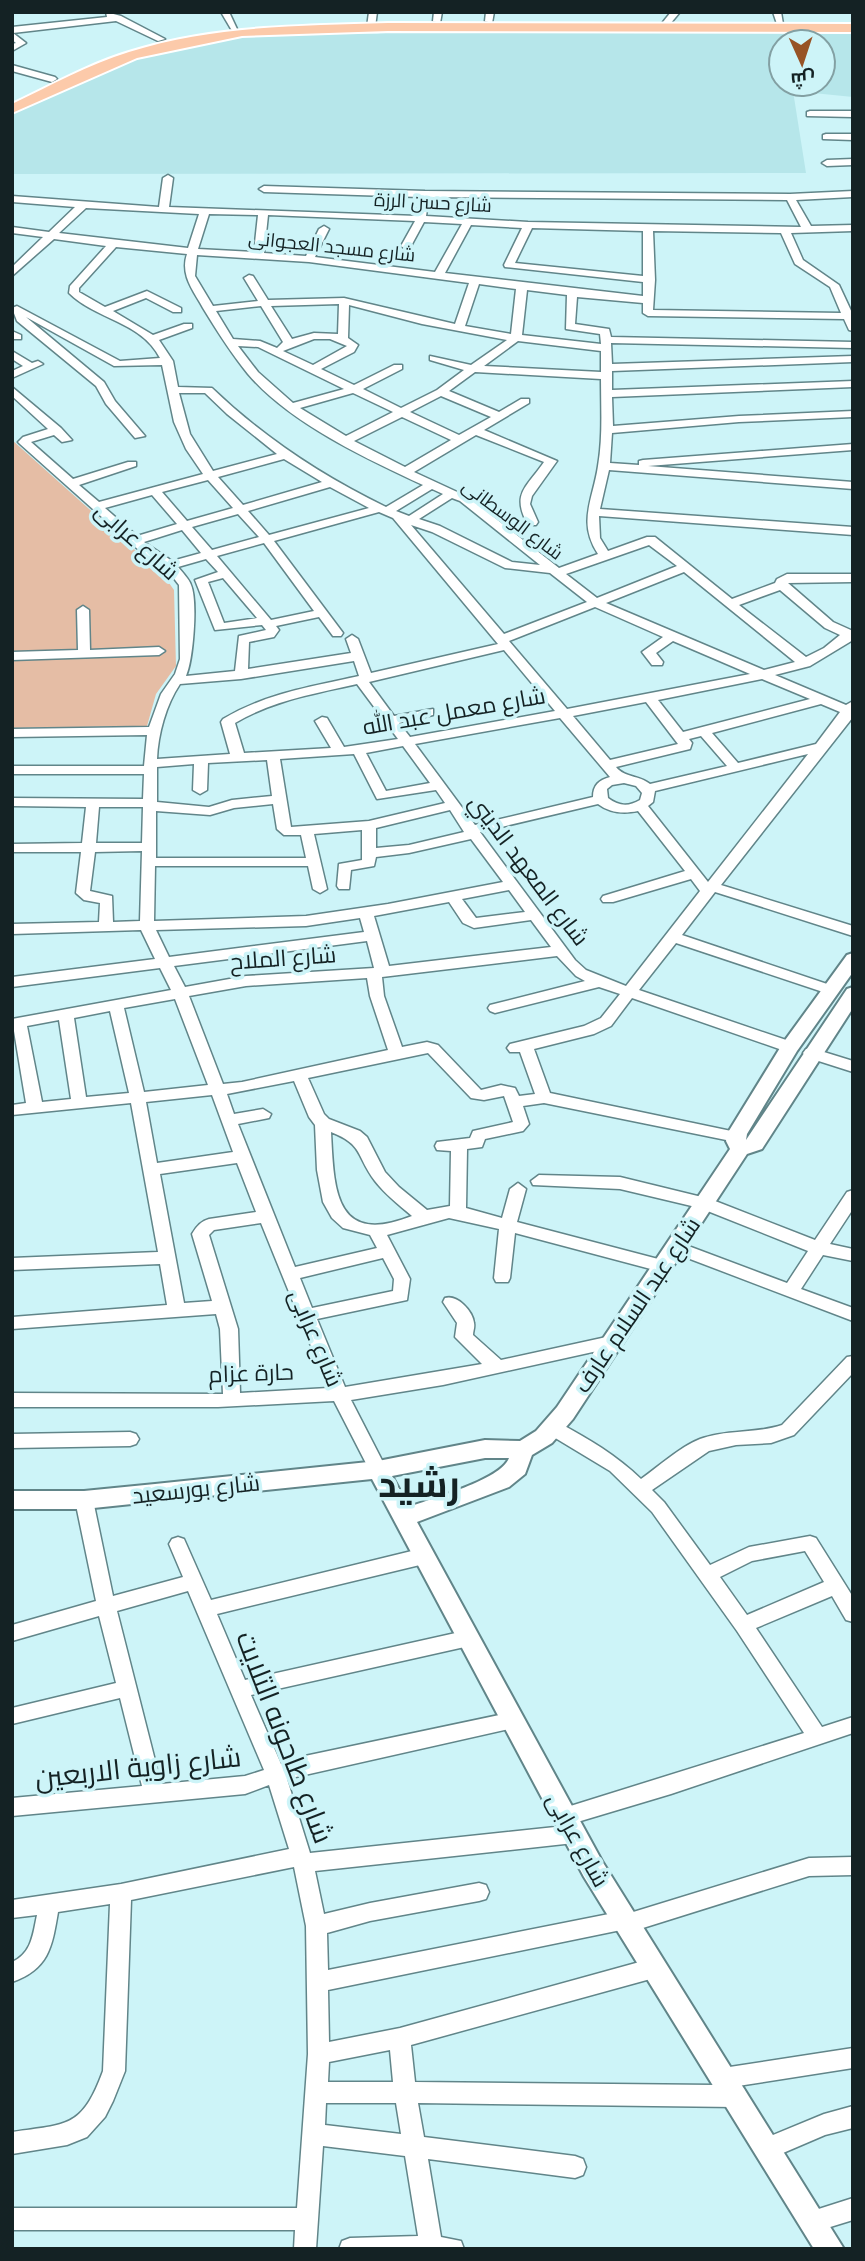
<svg xmlns="http://www.w3.org/2000/svg" width="865" height="2261" font-family="Overpass,Cairo,sans-serif">
<style>
.built{fill:#b6e6ea;fill-rule:evenodd}
.green{fill:#e5bda5}
.lines{fill:none;stroke-linecap:round;stroke-linejoin:round}
.minor-casing{stroke:#618589;stroke-width:3}
.tertiary-casing{stroke:#618589;stroke-width:4}
.primary-casing{stroke:#fff;stroke-width:4}
.minor{fill:#fff;fill-rule:evenodd}
.tertiary{fill:#fff;fill-rule:evenodd}
.primary{fill:#fccaaa;fill-rule:evenodd}
.labels{text-anchor:middle;stroke-width:7;stroke-linejoin:round;paint-order:stroke}
.far-street-label{font-size:19px;fill:#142224;stroke:#cdf4f8}
.street-label{font-size:23px;fill:#142224;stroke:#cdf4f8}
.near-street-label{font-size:28px;fill:#142224;stroke:#cdf4f8}
.town-label{font-size:37px;font-weight:bold;fill:#142224;stroke:#cdf4f8}
</style>
<rect width="100%" height="100%" fill="#cdf4f8"/>
<!-- built -->
<path class="built" d="M420,29L853,30V97L793,91L806,173L12,174V113L65,87L133,60L181,45L257,33L326,30L331,33L377,34ZM781,42H823V84H781Z"/>
<!-- green -->
<polygon class="green" points="12,440 164,576 174,590 176,666 156,694 147,726 12,728"/>
<g class="lines">
<defs>
<g id="minor">
<polygon points="106,12 121,16 165,39 158,41 116,21 13,33 26,43 12,51 12,44 16,43 12,40 12,27 107,17"/>
<polygon points="221,12 229,12 237,29 231,29"/>
<polygon points="369,12 377,12 375,27 371,30 367,27"/>
<polygon points="434,12 442,12 440,23 433,21"/>
<polygon points="486,12 494,12 492,23 485,21"/>
<polygon points="671,12 680,12 670,24 664,24 663,22"/>
<polygon points="773,12 781,12 783,24 777,24"/>
<polygon points="12,65 55,77 57,79 52,82 12,71"/>
<polygon points="810,111 853,111 853,117 807,116 807,112"/>
<polygon points="826,134 853,134 853,140 823,139 823,135"/>
<polygon points="853,159 853,165 827,166 822,163 827,160"/>
<path d="M168,175L173,178L169,207L417,216L420,197L264,192L259,189L264,186L425,191L790,194L853,191V197L796,200L811,226L853,225V231L791,233L803,260L839,285L853,315V331L849,330L844,319L648,316L643,313V303L577,297L575,324L609,329L611,337L853,342V348L611,343L612,364L853,356V362L612,371V390L853,381V387L612,397L613,426L739,416L853,411V417L739,422L612,433L610,463L639,465V461L643,460L853,444V450L648,466L853,482V489L609,470L600,509L853,527V535L599,516L600,538L608,551L647,537H655L732,599L775,583L777,579L787,574H853V582L788,583L833,622L853,631V640L810,666L775,675L846,705L853,701V717L721,885L853,926V936L715,892L682,935L836,987L838,990L836,993H826L676,943L639,990L795,1043L798,1047L795,1051H785L632,998L611,1026L594,1034L534,1049L550,1093L736,1132L744,1137L736,1142L544,1103L523,1106L529,1124L523,1131L485,1139L482,1147L467,1149L466,1208L502,1218L510,1189L518,1183L526,1189L517,1222L662,1260L668,1262L670,1266L668,1270L662,1272L515,1233L510,1278L508,1282H496L494,1278L499,1229L449,1218L387,1235L410,1279L407,1300L317,1319L345,1387L482,1364L455,1337L457,1323L443,1302L445,1298C457,1294 473,1311 474,1323C475,1327 473,1331 473,1335L501,1360L611,1336L617,1337L620,1342L617,1347L611,1348L443,1385L351,1400L387,1470L384,1475L378,1477L372,1475L334,1401L218,1407H12V1393L223,1394L220,1329L216,1314L12,1329V1317L167,1305L160,1264L12,1270V1258L158,1252L131,1103L12,1115V1105L26,1103L12,1019L171,990L160,968L12,987V977L155,959L141,930L12,934V924L99,922L100,903L84,900L76,893L81,852H12V844L82,843L86,807L12,806V798L143,799L144,774H12V766H144L147,735L12,737V729L149,727L161,694L175,674L180,659L179,585L166,568L141,552L20,444L18,442L23,437L48,429L12,396V387L61,428L72,440L62,442L54,435L31,442L73,479L128,462H136V466L79,485L99,502L203,474L186,449L174,422L162,365L114,366L26,317L104,382L115,401L145,436L135,438L106,404L96,386L17,321L12,308L17,306L120,361L160,358C141,321 96,320 69,293L70,286L106,246L54,239L12,276V267L43,237L12,233V227L49,232L75,207L12,202V196L159,207L163,178ZM429,197L787,200L801,227L528,222L426,216ZM86,208L199,214L188,248L59,233ZM209,214L258,215L254,252L198,249ZM268,215L415,221L401,246L406,249L411,246L424,222L462,224L435,272L315,257L329,229L324,226L319,229L306,256L264,253ZM471,225L522,228L504,265L505,267L643,282V296L445,273ZM532,228L643,231V276L515,263ZM653,231L781,233L795,264L830,287L841,313L653,310L655,280ZM116,247L187,254C180,275 193,290 203,308C217,331 231,353 248,374C290,423 365,458 423,485L386,507C322,476 263,437 212,388L178,387L173,361L159,340L192,328V324H184L153,335L113,311L146,298L173,312H181V308L147,291L105,307L79,292V288ZM197,255L309,262L469,283L455,324L344,298L268,300L253,276L249,275L244,278L258,301L213,306L195,276ZM479,284L516,289L511,334L465,326ZM527,290L567,295L566,329L600,334L601,344L522,335ZM339,304L338,334L314,333L292,339L271,306ZM349,305L422,324L507,340L471,365L430,356V360L464,370L437,390L401,408L363,389L402,369V365H394L354,385L321,369L354,352L358,345L348,338ZM261,306L283,342L277,348L260,341L233,339L216,311ZM314,339H330L347,346L313,365L283,351ZM518,341L601,351V372L484,366ZM238,346L258,347L344,389L293,403L258,372ZM475,372L601,379C601,408 603,437 598,466C593,500 577,522 598,554L559,568L468,497L414,472L476,435L544,462C526,488 511,494 528,525H536L538,522L530,504L532,496L557,461L484,430L529,403V399H521L499,412L449,391ZM179,393H205L227,414L277,454L213,471L190,434ZM353,393L393,412L346,436L300,408ZM441,396L491,417L459,435L410,412ZM402,417L451,440L405,467L354,441ZM284,459L322,482L243,505L218,477ZM208,480L233,508L187,521L162,492ZM330,487L369,508L269,535L248,511ZM432,489L443,494L409,516L396,511ZM152,495L177,524L137,536L105,508ZM452,498L460,501L540,565L512,562L440,526L419,519ZM379,512L393,518L498,644L371,673L358,639L352,635L346,639L351,653L248,669L249,642L274,637L279,630L276,626L319,617L333,636H341L343,633L274,541ZM238,514L259,537L212,550L192,527ZM411,525L432,532L505,568L550,573L587,602L504,634ZM182,530L201,553L172,561L144,542ZM264,543L314,611L271,620L217,556ZM649,545L677,566L597,598L566,574ZM206,559L218,572L195,580L215,630L262,625L266,630L239,636L235,671L186,676C193,661 198,601 191,585C189,579 182,572 178,567ZM684,572L795,662L764,670L606,603ZM223,578L257,618L224,623L208,582ZM780,590L825,628L840,635L824,648L806,657L739,605ZM595,607L663,637L642,652L652,665H662L663,662L656,653L673,641L750,674L567,709L509,641ZM504,650L555,711L410,737L399,723L433,715V709L394,716L369,682ZM354,661L359,676C310,687 267,693 223,719L221,722L230,754L157,759C158,734 166,705 180,684L241,679ZM762,679L810,699L683,732L658,700ZM357,684L398,739L344,747L327,718L322,717L315,721L331,748L244,753L235,723C274,700 314,694 357,684ZM646,702L678,744L610,760L573,716ZM821,704L840,712L816,744L738,763L712,733ZM560,718L610,777C599,780 593,785 593,797L475,825L415,744ZM701,736L727,766L650,784C639,775 625,778 616,767L690,749L692,743L689,739ZM403,746L430,783L386,791L366,753ZM354,754L377,799L436,790L445,803L369,821L291,827L280,759ZM808,754L708,882L648,806L653,802L655,791ZM267,760L272,796L232,800L209,807L157,802V767L194,764L193,790L200,794L207,790L208,763ZM624,783L636,786L642,793L640,800C628,807 619,806 608,798L607,789L612,785ZM273,804L277,829L284,835H301L306,858H156V811L210,815L234,808ZM598,804C610,813 623,814 638,811L685,871L603,896L601,899L603,902H613L691,879L700,891L626,986L586,970L575,960L480,832ZM99,807H143L142,843H96ZM450,810L464,832L409,845L376,848V828ZM362,830V860L339,864L337,886L339,889H349L351,870L374,866L376,857L409,853L471,839L503,882L388,904L306,916L154,921L155,866H308L313,889L320,893L327,889L314,834ZM142,851L140,921L113,922L112,896L90,891L95,852ZM509,890L525,912L476,918L462,899ZM449,902L463,923L474,928L531,920L551,947L389,966L374,916ZM360,918L364,932L169,957L156,930L306,926ZM367,941L374,968L246,976L185,987L174,966ZM557,956L576,976L585,981L490,1005L488,1008L490,1011L495,1013L599,987L620,994L601,1018L584,1026L510,1044L507,1048L510,1052H520L535,1094L519,1096L515,1088L501,1085L481,1090L438,1045L427,1042L402,1047L384,996L382,977ZM367,978L370,996L388,1050L242,1082L223,1084L189,996L246,986ZM175,999L208,1085L144,1092L124,1008ZM110,1011L129,1093L86,1097L74,1018ZM59,1020L71,1099L42,1102L27,1026ZM428,1053L471,1098L484,1100L504,1096L513,1122L473,1131L470,1138L437,1142L435,1146L437,1150L451,1151L450,1206L427,1210L399,1187L385,1172L367,1137L360,1131L329,1119L324,1114L308,1078ZM294,1081L309,1117L315,1125L317,1170L323,1202L332,1218L343,1228L370,1235L377,1248L295,1267L238,1124L269,1118L271,1114L263,1109L234,1114L227,1094ZM212,1095L233,1152L157,1163L146,1102ZM331,1132C364,1145 356,1156 375,1181C385,1194 399,1205 412,1216C334,1247 334,1189 331,1132ZM237,1163L256,1212L209,1219C201,1221 196,1227 192,1234L212,1301L184,1303L160,1174ZM261,1223L328,1388L240,1393L238,1329L209,1235L214,1230ZM383,1258L394,1279L393,1291L312,1308L300,1278Z"/>
<polygon points="12,331 21,335 21,339 12,339"/>
<polygon points="12,351 32,363 38,361 43,364 12,378 12,371 23,366 12,359"/>
<polygon points="83,606 89,610 90,650 159,647 165,651 159,655 12,660 12,652 78,650 77,610"/>
<polygon points="811,1048 853,1061 853,1072 806,1057 803,1053 806,1049"/>
<polygon points="539,1175 620,1177 710,1199 815,1240 847,1192 853,1190 853,1209 830,1244 853,1249 853,1261 823,1255 801,1289 853,1308 853,1321 669,1251 667,1247 669,1243 675,1241 787,1283 808,1251 700,1208 620,1189 533,1185 531,1181"/>
<path d="M853,1356V1373L794,1435L771,1443L736,1445L709,1451L652,1490L664,1502L710,1565L749,1547L810,1536L816,1538L853,1597V1622L846,1620L832,1596L756,1628L822,1727L853,1717V1733L671,1794L564,1826L557,1823L554,1817L557,1811L564,1808L804,1733L737,1631L652,1512L610,1471L547,1433L544,1428L547,1423L553,1421L559,1423C589,1439 616,1455 641,1479C659,1466 680,1447 700,1439C727,1429 756,1434 782,1425L847,1357ZM805,1551L824,1582L747,1615L720,1577L752,1561Z"/>
<polygon points="130,1432 136,1434 139,1439 136,1444 130,1446 12,1448 12,1434"/>
<path d="M84,1493L90,1495L93,1500L113,1596L183,1577L169,1544L172,1539L178,1537L184,1539L211,1600L424,1548L431,1551L433,1556L431,1561L424,1564L217,1614L245,1680L469,1630L476,1632L478,1638L476,1644L469,1646L251,1695L281,1764L300,1757L513,1712L520,1714L523,1720L520,1726L513,1728L287,1779L310,1853L574,1825L581,1828L584,1834L581,1840L574,1843L315,1871L324,1914L370,1903L479,1883L486,1885L489,1892L486,1899L479,1901L370,1921L327,1933L328,1970L624,1911L630,1913L809,1858L853,1857V1875L809,1876L627,1933L621,1930L328,1990L329,2042L400,2028L654,1958L661,1961L665,1968L661,1975L654,1978L411,2045L415,2082L715,2085L712,2078L715,2071L723,2068L853,2048V2068L738,2086L744,2089L747,2096L744,2103L736,2107L418,2103L424,2137L575,2156L583,2159L586,2167L583,2175L575,2178L428,2159L441,2237L461,2241L464,2249H339L342,2241L350,2238L418,2236L405,2156L323,2146L316,2249H294L295,2230H12V2208H297L308,2054L306,1926L294,1867L131,1900L125,2071L113,2101L105,2117L87,2137L67,2145L12,2154V2132C68,2124 82,2128 103,2071L110,1904L58,1912C52,1947 49,1969 12,1982V1962C32,1953 33,1934 37,1915L12,1918V1900L121,1884L289,1849L269,1785L245,1794L12,1816V1798L142,1786L120,1698L12,1724V1708L116,1683L99,1616L12,1641V1625L96,1601L75,1500L78,1495ZM188,1591L264,1770L245,1776L161,1784L117,1611ZM390,2050L393,2082H328L329,2062ZM326,2103H396L401,2134L325,2125Z"/>
<polygon points="853,2106 853,2128 825,2135 769,2159 761,2156 758,2148 761,2140 824,2114"/>
<polygon points="853,2198 853,2220 814,2232 806,2229 803,2221 806,2213"/>
</g>
<path id="tertiary" d="M853,953V972L797,1051L747,1134L746,1140L847,989L853,987V1008L762,1149L747,1154L573,1419L552,1443L532,1455L525,1474L509,1487L417,1522L602,1861L844,2249H814L584,1877L372,1479L84,1509H12V1491H84L155,1484L378,1461L485,1440L520,1441L536,1431L557,1407L730,1149L726,1141L727,1134L783,1043L847,955ZM485,1458H509C501,1480 432,1498 409,1507L392,1476Z"/>
<path id="primary" d="M388,23L853,24V32L388,31L242,36L137,58L12,113V104C50,86 89,64 129,52C214,25 301,26 388,23Z"/>
</defs>
<!-- minor casing -->
<use href="#minor" class="minor-casing"/>
<!-- tertiary casing -->
<use href="#tertiary" class="tertiary-casing"/>
<!-- primary casing -->
<use href="#primary" class="primary-casing"/>
<!-- minor -->
<use href="#minor" class="minor"/>
<!-- tertiary -->
<use href="#tertiary" class="tertiary"/>
<!-- primary -->
<use href="#primary" class="primary"/>
</g>
<g class="labels">
<!-- far-street labels -->
<g class="far-street-label">
<text transform="translate(433 202) rotate(3)" y="7">شارع حسن الرزة</text>
<text transform="translate(332 246) rotate(6)" y="7">شارع مسجد العجوانى</text>
<text transform="translate(513 519) rotate(37)" y="7">شارع الوسطانى</text>
</g>
<!-- street labels -->
<g class="street-label">
<text transform="translate(137 541) rotate(42)" y="8">شارع عرابى</text>
<text transform="translate(454 711) rotate(-10)" y="8">شارع معمل عبد الله</text>
<text transform="translate(529 870) rotate(53)" y="8">شارع المعهد الديني</text>
<text transform="translate(283 958) rotate(-4)" y="8">شارع الملاح</text>
<text transform="translate(637 1305) rotate(-56)" y="8">شارع عبد السلام عارف</text>
<text transform="translate(316 1338) rotate(67)" y="8">شارع عرابى</text>
<text transform="translate(251 1373) rotate(-2)" y="8">حارة عزام</text>
<text transform="translate(196 1489) rotate(-6)" y="8">شارع بورسعيد</text>
<text transform="translate(578 1840) rotate(61)" y="8">شارع عرابى</text>
</g>
<!-- near-street labels -->
<g class="near-street-label">
<text transform="translate(285 1737) rotate(69)" y="10">شارع طاحونه التلايت</text>
<text transform="translate(138 1767) rotate(-6)" y="10">شارع زاوية الاربعين</text>
</g>
<!-- town labels -->
<g class="town-label">
<text x="419" y="1497">رشيد</text>
</g>
</g>
<!-- border -->
<rect width="865" height="2261" fill="none" stroke="#142224" stroke-width="28"/>
<!-- north arrow -->
<g transform="translate(802 63) rotate(177)"><circle r="33" fill="#cdf4f8" stroke="#83a0a3" stroke-width="2"/>
<path d="M0-5L12 26L0 18L-12 26Z" fill="#975325"/>
<text y="-10" font-size="19" font-weight="bold" text-anchor="middle" fill="#142224">ش</text>
</g>
</svg>
